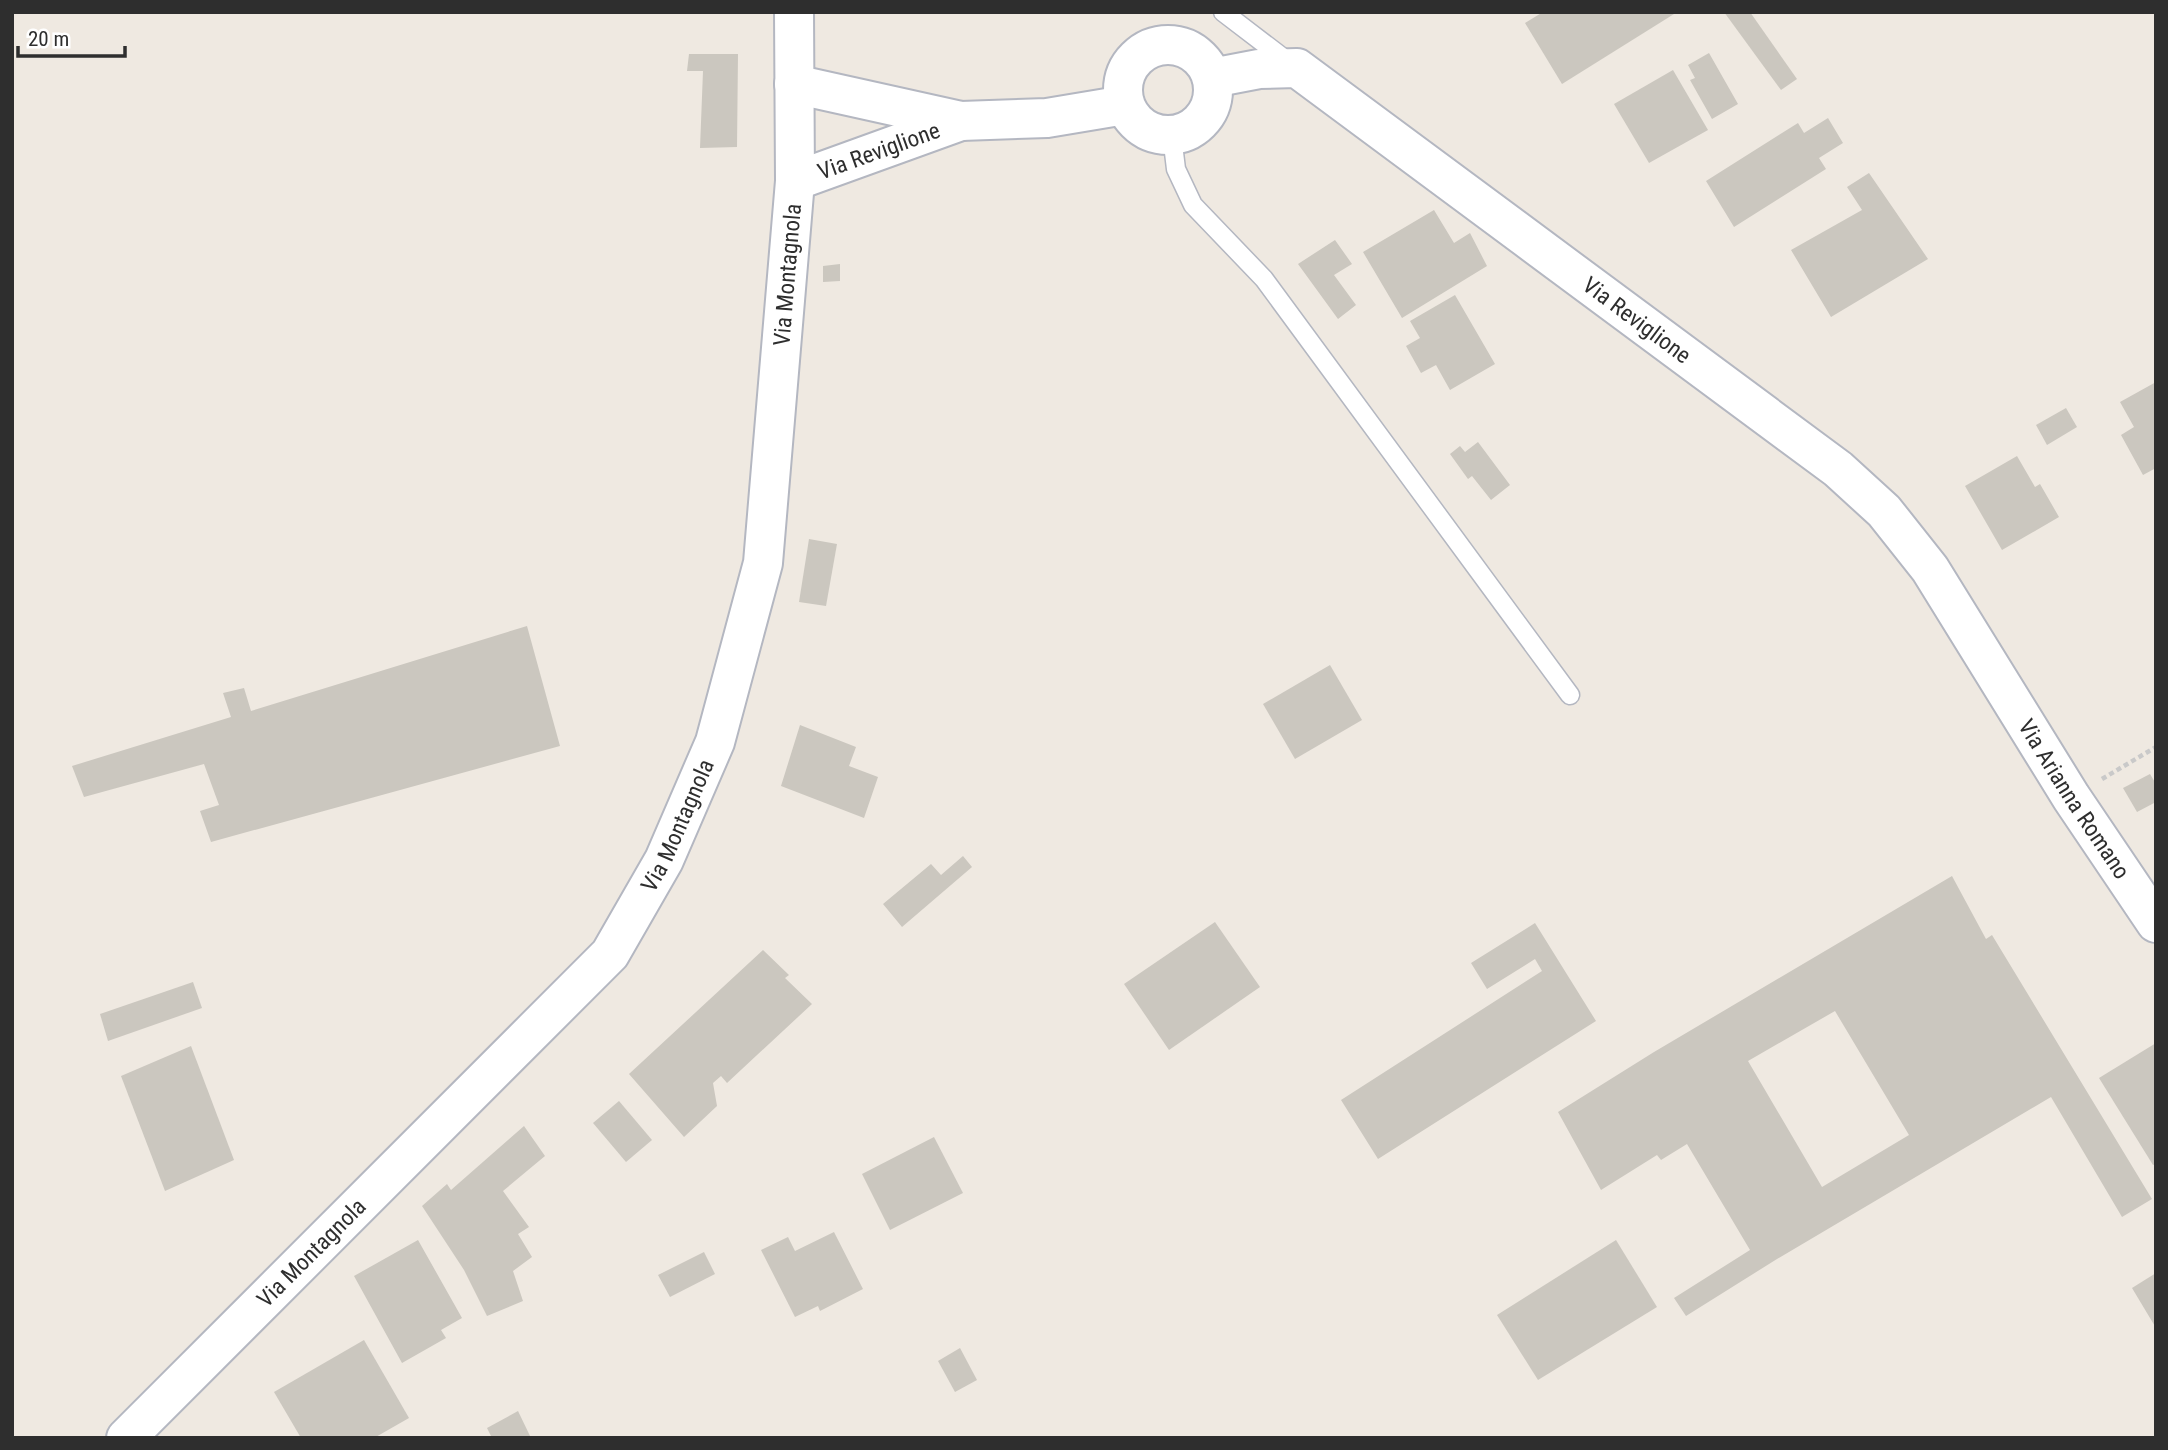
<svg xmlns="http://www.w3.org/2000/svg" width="2168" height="1450" font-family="'Roboto Condensed',sans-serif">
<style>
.building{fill:#cbc7bf;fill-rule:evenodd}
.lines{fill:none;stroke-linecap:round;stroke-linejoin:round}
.service-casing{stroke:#b4b7c1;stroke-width:21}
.tertiary-casing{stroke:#b4b7c1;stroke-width:42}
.path{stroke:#c9c9c9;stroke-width:4.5;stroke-dasharray:5 3.5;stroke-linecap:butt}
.service{stroke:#fff;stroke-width:18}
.tertiary{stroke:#fff;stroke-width:38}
.labels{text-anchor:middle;stroke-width:7;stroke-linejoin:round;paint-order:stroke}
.street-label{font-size:23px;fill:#2e2e2e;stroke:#fff}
</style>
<rect width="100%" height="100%" fill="#efe9e1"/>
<!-- building -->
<g class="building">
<polygon points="1543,12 1672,12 1674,14 1562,84 1525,23"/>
<polygon points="1724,12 1750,12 1797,79 1781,90"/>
<polygon points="1709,53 1738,104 1712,119 1690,80 1695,78 1688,65"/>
<polygon points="689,54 738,54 737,147 700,148 703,71 687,71"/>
<polygon points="1673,70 1708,130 1649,163 1614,104"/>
<polygon points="1828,118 1843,143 1819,158 1826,169 1734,227 1706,181 1798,123 1804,133"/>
<polygon points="1869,173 1928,259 1831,317 1791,250 1862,210 1847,187"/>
<polygon points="1434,210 1454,243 1470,233 1487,266 1402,318 1363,252"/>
<polygon points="1335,240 1352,264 1334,275 1356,305 1338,319 1298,264"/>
<polygon points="840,264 840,281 823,282 823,266"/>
<polygon points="1455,295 1495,364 1450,390 1436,365 1421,373 1406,346 1420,338 1410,321"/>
<polygon points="2156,382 2156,468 2143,475 2121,435 2134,427 2120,402"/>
<polygon points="2066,408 2077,427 2047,445 2036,425"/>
<polygon points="1478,442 1510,485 1491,500 1472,476 1468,479 1450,454 1460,446 1465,452"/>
<polygon points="2017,456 2035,487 2040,484 2059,517 2002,550 1965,486"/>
<polygon points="809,539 837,544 826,606 799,602"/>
<polygon points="527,626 560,746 211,842 200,811 219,805 204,764 84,797 72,766 231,717 223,693 244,688 251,711"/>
<polygon points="1330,665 1362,720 1295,759 1263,704"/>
<polygon points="800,725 856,747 849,766 878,777 864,818 781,786"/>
<polygon points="2150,774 2156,784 2156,802 2137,812 2123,788"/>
<polygon points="963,856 972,867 902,927 883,904 931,864 941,875"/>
<path d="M1952,876L1986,939L1992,935L2152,1199L2122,1217L2051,1097L1777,1259L1686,1316L1674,1298L1750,1250L1687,1144L1661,1160L1657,1155L1601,1190L1558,1112L1654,1052ZM1835,1011L1909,1135L1822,1187L1748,1061Z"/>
<polygon points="1215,922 1260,987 1169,1050 1124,984"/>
<polygon points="1535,923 1596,1021 1378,1159 1341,1100 1542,971 1535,959 1487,989 1471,963"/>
<polygon points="763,950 789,975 785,978 812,1004 727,1083 721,1076 713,1083 717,1106 684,1137 629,1074"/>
<polygon points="193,982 202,1008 108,1041 100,1014"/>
<polygon points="2156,1043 2156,1164 2153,1165 2099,1078"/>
<polygon points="191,1046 234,1160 165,1191 121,1076"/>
<polygon points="619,1101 652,1140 626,1162 593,1123"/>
<polygon points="524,1126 545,1156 503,1191 529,1227 518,1234 532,1257 513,1271 523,1301 487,1316 464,1270 422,1206 447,1184 451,1190"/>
<polygon points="934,1137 963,1193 890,1230 862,1174"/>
<polygon points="834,1232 863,1289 820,1311 818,1306 795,1317 761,1250 788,1237 795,1251"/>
<polygon points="418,1240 462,1318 441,1330 446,1338 402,1363 354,1276"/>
<polygon points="1616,1240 1657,1307 1538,1380 1497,1315"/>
<polygon points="704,1252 715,1274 670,1297 658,1275"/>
<polygon points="2156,1273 2156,1328 2132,1288"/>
<polygon points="364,1340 409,1418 374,1438 301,1438 274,1392"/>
<polygon points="960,1348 977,1380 955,1392 938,1361"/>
<polygon points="518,1411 531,1438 492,1438 487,1428"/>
</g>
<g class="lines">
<defs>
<g id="service">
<polyline points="1223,12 1291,64"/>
<polyline points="1172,136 1176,169 1193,205 1264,279 1570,695"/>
</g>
<g id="tertiary">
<circle cx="1168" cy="90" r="45"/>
<path id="s1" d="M1212,78L1259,69L1297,68L1838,469L1884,511L1930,569L2071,797L2156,923"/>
<polyline points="794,84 961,121 1047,118 1125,105"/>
<path id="s2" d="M795,181L961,121"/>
<path id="s3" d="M126,1438L610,954L664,860L715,742L763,563L795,181L794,12"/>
</g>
</defs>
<!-- service casing -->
<use href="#service" class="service-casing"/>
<!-- tertiary casing -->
<use href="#tertiary" class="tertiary-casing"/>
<!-- path -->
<polyline class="path" points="2102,779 2156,747"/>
<!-- service -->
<use href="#service" class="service"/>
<!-- tertiary -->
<use href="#tertiary" class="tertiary"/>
</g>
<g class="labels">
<!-- street labels -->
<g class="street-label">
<text dy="8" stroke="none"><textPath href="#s2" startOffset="89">Via Reviglione</textPath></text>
<text dy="8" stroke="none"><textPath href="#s3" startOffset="1396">Via Montagnola</textPath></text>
<text dy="8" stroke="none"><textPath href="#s1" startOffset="509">Via Reviglione</textPath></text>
<text dy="8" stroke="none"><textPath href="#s1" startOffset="1167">Via Arianna Romano</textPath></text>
<text dy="8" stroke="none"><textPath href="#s3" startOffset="830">Via Montagnola</textPath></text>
<text dy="8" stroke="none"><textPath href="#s3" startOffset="262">Via Montagnola</textPath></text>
</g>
</g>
<!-- border -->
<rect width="2168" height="1450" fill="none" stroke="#2e2e2e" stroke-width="28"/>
<!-- scale -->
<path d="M18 46v10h107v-10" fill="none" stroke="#2e2e2e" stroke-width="3.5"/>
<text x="28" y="46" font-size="21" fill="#2e2e2e" stroke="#ffffff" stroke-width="5" paint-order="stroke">20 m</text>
</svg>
